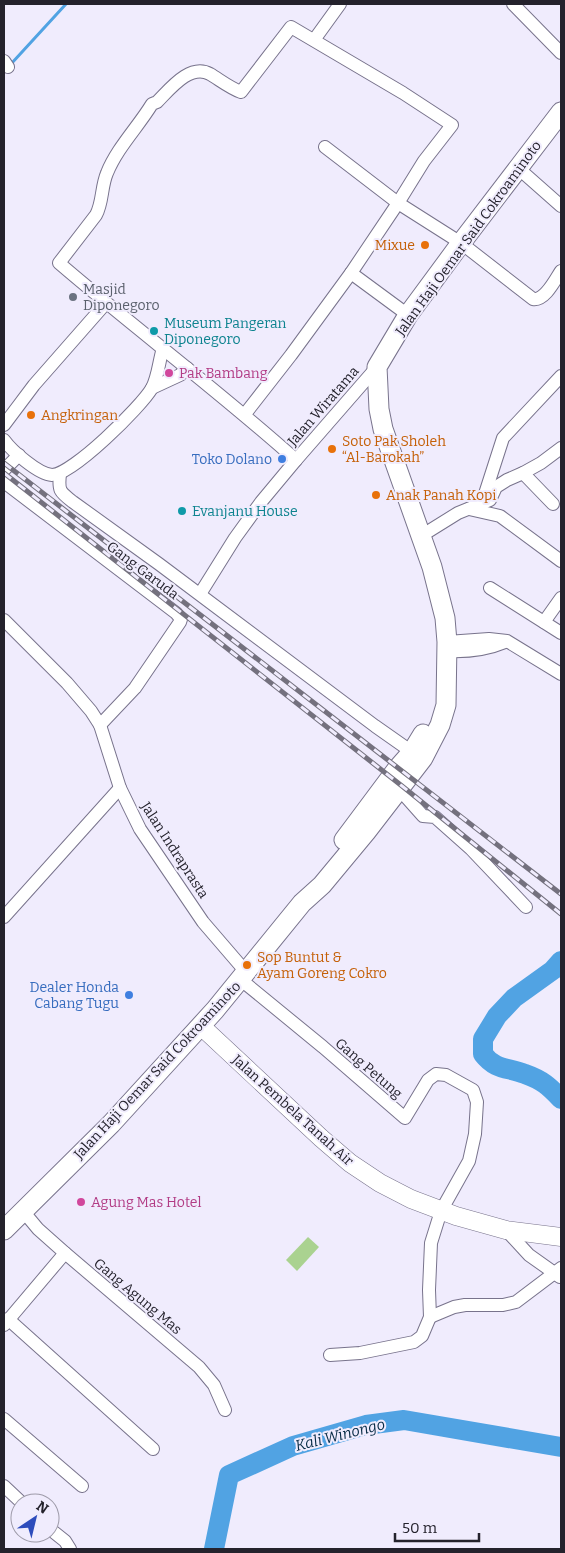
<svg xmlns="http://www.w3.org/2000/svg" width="565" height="1553" font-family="Bitter,serif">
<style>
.green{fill:#aad290}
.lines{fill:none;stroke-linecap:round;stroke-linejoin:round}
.stream{stroke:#51a3e3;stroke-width:3}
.river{stroke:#51a3e3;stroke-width:20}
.minor-casing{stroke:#78738c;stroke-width:14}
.secondary-casing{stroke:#78738c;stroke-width:19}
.primary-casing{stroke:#78738c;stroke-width:21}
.minor{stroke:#fff;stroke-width:12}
.secondary{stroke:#fff;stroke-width:18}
.primary{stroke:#fff;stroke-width:19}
.rail-casing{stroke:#74717e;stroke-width:5}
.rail{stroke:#f0ecfd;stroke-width:3;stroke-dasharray:9;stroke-linecap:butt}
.food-dot{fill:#e8710a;stroke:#f0ecfd;stroke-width:2}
.worship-dot{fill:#6b7280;stroke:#f0ecfd;stroke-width:2}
.culture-dot{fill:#0f9aa8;stroke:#f0ecfd;stroke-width:2}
.hotel-dot{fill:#d1479c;stroke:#f0ecfd;stroke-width:2}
.shop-dot{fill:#3f7fe0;stroke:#f0ecfd;stroke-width:2}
.labels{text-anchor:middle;stroke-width:4;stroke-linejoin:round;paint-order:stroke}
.street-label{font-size:14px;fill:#24222c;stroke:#f0ecfd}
.food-label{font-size:14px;fill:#c56008;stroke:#f0ecfd;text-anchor:start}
.worship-label{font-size:14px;fill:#5b616d;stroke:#f0ecfd;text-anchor:start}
.culture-label{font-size:14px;fill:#0d838f;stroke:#f0ecfd;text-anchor:start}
.hotel-label{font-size:14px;fill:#b23c85;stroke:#f0ecfd;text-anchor:start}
.shop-label{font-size:14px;fill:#366cbe;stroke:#f0ecfd;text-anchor:end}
.water-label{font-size:15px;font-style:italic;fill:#082c46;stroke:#f0ecfd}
</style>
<rect width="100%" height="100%" fill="#f0ecfd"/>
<!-- green -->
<polygon class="green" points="308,1237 319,1247 297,1271 286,1260"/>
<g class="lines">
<!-- stream -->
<polyline class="stream" points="11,64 66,4"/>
<!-- river -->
<g class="river">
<path d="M561,961L553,970L514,998L497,1016L483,1039V1054C496,1071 508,1067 525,1074C542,1080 549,1086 561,1099"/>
<polyline points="214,1549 229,1475 293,1446 366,1425 404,1420 561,1447"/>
</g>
<defs>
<g id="minor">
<polyline points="513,4 561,53"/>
<polyline points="314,40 340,4"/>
<polyline points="4,61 8,67"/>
<path d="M325,147L398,203L461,243L533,299C545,301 555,280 561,271"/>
<polyline points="518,168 561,206"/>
<polyline points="351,273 408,315"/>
<polyline points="152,388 180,375 187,368"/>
<path d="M245,414L291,355L351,273L398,203L424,161L452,125L403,93L291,27L241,92C230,88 220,80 210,74C190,63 170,89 157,102L152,104C138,127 117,148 107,173C101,187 103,202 96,215L59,263C137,330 219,391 296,460L377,367"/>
<polyline points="4,425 34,385 106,303"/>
<path d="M4,440C12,451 38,474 52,475C72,475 141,407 152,388C158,377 159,361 163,348"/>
<polyline points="4,470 19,455"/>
<polyline points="523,473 553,504"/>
<path d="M60,474C58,491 60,492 73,502L159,564L375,726L412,752"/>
<polyline points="4,482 176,613 181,619 180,622 135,688 100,725"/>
<polyline points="483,500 503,438 561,376"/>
<polyline points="469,509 500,516 561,561"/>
<polyline points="421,536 458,513 490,500 496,487 507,480 523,473 541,463 561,448"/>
<polyline points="490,588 561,633"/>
<polyline points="200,594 235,538 261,502 296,460"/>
<polyline points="4,620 67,683 91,711 100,725 120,788 140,829 203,922 246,972"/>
<polyline points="544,622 561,598"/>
<polyline points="447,642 489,639 507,641 561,674"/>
<path d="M447,651C468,652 486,650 505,642"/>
<polyline points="399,789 423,816 435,817 471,849 526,907"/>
<polyline points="4,917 120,788"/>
<polyline points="240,979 323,1047 405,1118 428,1080 436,1074 446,1075 473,1090 477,1102 475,1134 469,1161 441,1211 431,1243 429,1290 430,1317 422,1336 414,1342 360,1353 330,1355"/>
<polyline points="23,1211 38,1229 65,1253 199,1367 214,1385 225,1410"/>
<polyline points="506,1230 529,1255 560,1277"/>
<polyline points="430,1317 454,1307 465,1305 503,1305 516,1302 561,1268"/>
<polyline points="8,1319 153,1449"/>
<polyline points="4,1325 65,1253"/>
<polyline points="4,1419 82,1486"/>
<polyline points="4,1486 22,1503"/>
<polyline points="50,1529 65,1541 70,1549"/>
</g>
<polyline id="secondary" points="201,1026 321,1138 350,1163 380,1183 411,1199 456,1216 506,1230 561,1237"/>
<g id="primary">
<polyline points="344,840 397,769 412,752 423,734"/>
<polyline points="4,1230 111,1124 215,1010 302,903 322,885 366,832 423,758 440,725 446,705 447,642 445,618 432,567 383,429 379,409 377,367 408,315 461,243 561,112"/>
</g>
</defs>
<!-- minor casing -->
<use href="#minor" class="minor-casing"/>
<!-- secondary casing -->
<use href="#secondary" class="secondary-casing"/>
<!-- primary casing -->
<use href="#primary" class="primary-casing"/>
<!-- minor -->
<use href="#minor" class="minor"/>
<!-- secondary -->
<use href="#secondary" class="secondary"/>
<!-- primary -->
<use href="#primary" class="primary"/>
<defs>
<g id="rail">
<polyline points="4,463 561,894"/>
<polyline points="4,473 402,786 561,914"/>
</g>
</defs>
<!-- rail casing -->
<use href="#rail" class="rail-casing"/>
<!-- rail -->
<use href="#rail" class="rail"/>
</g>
<!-- markers -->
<g class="food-dot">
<circle cx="425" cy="245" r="5"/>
<circle cx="31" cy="415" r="5"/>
<circle cx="332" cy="449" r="5"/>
<circle cx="376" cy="495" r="5"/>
<circle cx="247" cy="965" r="5"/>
</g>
<circle class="worship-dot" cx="73" cy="297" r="5"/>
<g class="culture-dot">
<circle cx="154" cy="331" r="5"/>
<circle cx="182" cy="511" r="5"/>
</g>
<g class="hotel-dot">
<circle cx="169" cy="373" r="5"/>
<circle cx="81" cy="1202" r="5"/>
</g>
<g class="shop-dot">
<circle cx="282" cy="459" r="5"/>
<circle cx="129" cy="995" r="5"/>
</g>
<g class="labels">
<!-- street labels -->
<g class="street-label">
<text transform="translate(468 238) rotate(-54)" y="5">Jalan Haji Oemar Said Cokroaminoto</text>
<text transform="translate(323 406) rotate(-49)" y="5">Jalan Wiratama</text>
<text transform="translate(143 570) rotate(37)" y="5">Gang Garuda</text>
<text transform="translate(175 850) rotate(57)" y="5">Jalan Indraprasta</text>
<text transform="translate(369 1068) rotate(41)" y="5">Gang Petung</text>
<text transform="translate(157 1070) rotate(-47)" y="5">Jalan Haji Oemar Said Cokroaminoto</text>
<text transform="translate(293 1110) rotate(42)" y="5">Jalan Pembela Tanah Air</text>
<text transform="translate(138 1296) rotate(40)" y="5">Gang Agung Mas</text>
</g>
<!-- food labels -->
<g class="food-label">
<text x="415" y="250" text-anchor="end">Mixue</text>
<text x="41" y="420">Angkringan</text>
<text x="342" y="446">Soto Pak Sholeh<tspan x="342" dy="16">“Al-Barokah”</tspan></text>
<text x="386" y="500">Anak Panah Kopi</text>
<text x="257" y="962">Sop Buntut &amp;<tspan x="257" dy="16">Ayam Goreng Cokro</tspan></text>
</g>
<!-- worship labels -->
<g class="worship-label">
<text x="83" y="294">Masjid<tspan x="83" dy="16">Diponegoro</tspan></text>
</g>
<!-- culture labels -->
<g class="culture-label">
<text x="164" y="328">Museum Pangeran<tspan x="164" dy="16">Diponegoro</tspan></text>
<text x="192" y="516">Evanjanu House</text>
</g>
<!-- hotel labels -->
<g class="hotel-label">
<text x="179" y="378">Pak Bambang</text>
<text x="91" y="1207">Agung Mas Hotel</text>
</g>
<!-- shop labels -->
<g class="shop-label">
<text x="272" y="464">Toko Dolano</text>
<text x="119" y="992">Dealer Honda<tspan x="119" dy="16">Cabang Tugu</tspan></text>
</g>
<!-- water labels -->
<g class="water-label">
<text transform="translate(340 1435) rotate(-14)" y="5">Kali Winongo</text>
</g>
</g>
<!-- border -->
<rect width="565" height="1553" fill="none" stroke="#24222c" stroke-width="10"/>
<!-- north arrow -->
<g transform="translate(35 1518) rotate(35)"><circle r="24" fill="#f0ecfd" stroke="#9e9ba9"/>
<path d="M0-4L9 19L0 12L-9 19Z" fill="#2d4cbc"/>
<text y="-8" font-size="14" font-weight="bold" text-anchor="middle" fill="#24222c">N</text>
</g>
<!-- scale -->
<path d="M395 1533v8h84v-8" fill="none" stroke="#24222c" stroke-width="2.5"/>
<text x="402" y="1533" font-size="15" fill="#24222c" stroke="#f0ecfd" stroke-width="4" paint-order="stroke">50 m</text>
</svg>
